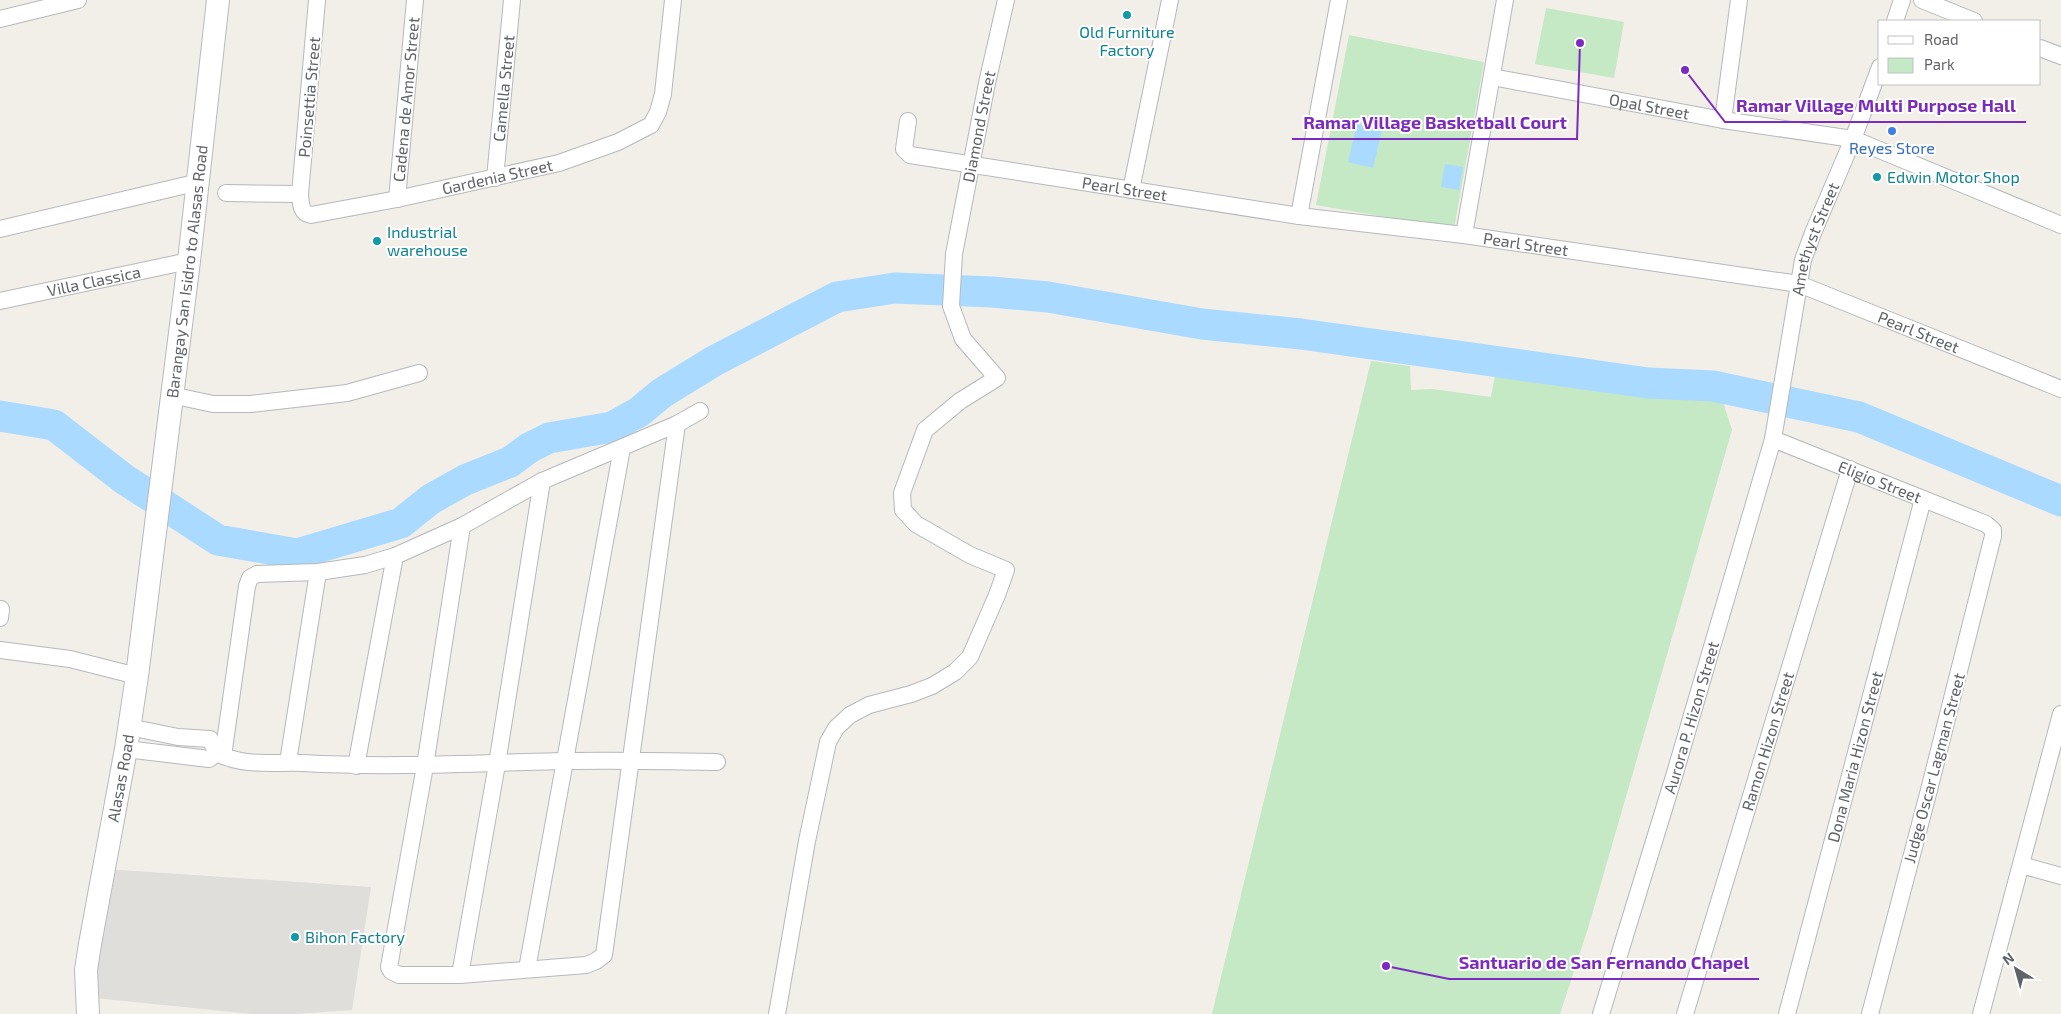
<svg xmlns="http://www.w3.org/2000/svg" width="2061" height="1014" font-family="'Exo 2',sans-serif">
<style>
.industrial{fill:#e0deda}
.green{fill:#c5e8c5}
.water{fill:#aadaff}
.lines{fill:none;stroke-linecap:round;stroke-linejoin:round}
.river{stroke:#aadaff;stroke-width:31}
.street-casing{stroke:#b5b8bc;stroke-width:18}
.secondary-casing{stroke:#b6babf;stroke-width:24}
.street{stroke:#fff;stroke-width:16}
.secondary{stroke:#fff;stroke-width:22}
.culture-dot{fill:#0f9aa8;stroke:#fff;stroke-width:2}
.shop-dot{fill:#3f7fe0;stroke:#fff;stroke-width:2}
.labels{text-anchor:middle;stroke-width:4;stroke-linejoin:round;paint-order:stroke}
.culture-label{font-size:16px;fill:#0d838f;stroke:#fff;text-anchor:start}
.street-label{font-size:16px;fill:#5f6368;stroke:#fff}
.shop-label{font-size:16px;fill:#366cbe;stroke:#fff}
.leader{fill:none;stroke:#7b2cbf;stroke-width:2}
.callout-dot{fill:#7b2cbf;stroke:#fff;stroke-width:2}
.callout-label{font-size:18px;text-anchor:middle;font-weight:bold;fill:#7b2cbf;stroke:#fff;stroke-width:4;stroke-linejoin:round;paint-order:stroke}
</style>
<rect width="100%" height="100%" fill="#f1efe8"/>
<!-- industrial -->
<polygon class="industrial" points="105,869 371,887 352,1010 294,1014 252,1014 85,997"/>
<!-- green -->
<g class="green">
<polygon points="1546,8 1624,22 1614,78 1535,64"/>
<polygon points="1349,35 1484,62 1454,229 1316,205"/>
<polygon points="1371,361 1410,366 1411,390 1432,389 1491,397 1495,375 1720,393 1732,430 1588,928 1560,1014 1212,1014"/>
</g>
<!-- water -->
<g class="water">
<polygon points="1357,124 1382,130 1373,168 1348,162"/>
<polygon points="1445,164 1463,167 1459,190 1441,187"/>
</g>
<g class="lines">
<!-- river -->
<polyline class="river" points="0,416 54,425 124,479 218,540 297,554 401,523 431,499 465,480 510,462 529,448 549,438 612,427 639,412 662,393 714,361 837,297 895,288 992,292 1048,297 1202,324 1301,334 1648,383 1713,386 1859,417 2061,501"/>
<defs>
<g id="street">
<path id="s1" d="M317,0L300,194C301,203 300,213 311,215L397,199L559,163L618,142L651,125L658,112L663,94L673,0"/>
<polyline points="1922,0 1974,21"/>
<polyline points="0,19 78,0"/>
<polyline points="1895,21 1902,0"/>
<polyline points="2040,48 2061,56"/>
<path id="s2" d="M1492,77L1723,120L1853,139L2061,225"/>
<polyline points="1723,120 1739,0"/>
<path id="s3" d="M908,121L904,149L910,155L1299,216L1464,235L1799,284L2061,389"/>
<path id="s4" d="M495,178L512,0"/>
<polyline points="1131,190 1170,0"/>
<polyline points="226,193 300,194"/>
<path id="s5" d="M397,199L415,0"/>
<polyline points="1299,216 1339,0"/>
<polyline points="0,229 199,182"/>
<polyline points="1464,235 1505,0"/>
<path id="s6" d="M0,301L189,261"/>
<polyline points="171,395 213,404 251,404 347,393 419,373"/>
<path id="s7" d="M1773,439L1986,524L1993,530V536L1929,790L1870,1014"/>
<polyline points="462,526 425,766 389,967 391,971 399,975 460,975 586,965 596,961 604,955 677,424"/>
<polyline points="0,618 1,609"/>
<polyline points="0,650 70,659 137,676"/>
<path d="M129,727L178,737L210,739L217,753C244,767 273,762 302,763C390,768 477,763 565,761C615,760 666,761 717,762"/>
<polyline points="126,749 209,759 217,753"/>
<polyline points="223,756 247,586 250,578 257,574 318,572 365,565 395,556 462,526 542,481 677,424 700,411"/>
<polyline points="288,762 318,572"/>
<polyline points="356,766 395,556"/>
<polyline points="2021,865 2061,876"/>
<polyline points="527,969 622,448"/>
<polyline points="460,975 497,764 542,481"/>
<path id="s8" d="M777,1014L807,841L828,742L836,728L850,715L869,705L911,694L932,686L955,672L970,657L997,595L1006,570L970,555L916,524L903,510L902,493L925,430L960,401L997,378L963,339L951,306L954,254L987,83L1006,0"/>
<path id="s9" d="M1601,1014L1675,773L1773,439L1803,260L1813,233L1853,139L1880,67"/>
<path id="s10" d="M1685,1014L1850,469"/>
<path id="s11" d="M1787,1014L1923,499"/>
<polyline points="1981,1014 2061,714"/>
</g>
<g id="secondary">
<path id="s12" d="M88,1014L86,970L90,944L126,749L137,676L189,261L218,0"/>
</g>
</defs>
<!-- street casing -->
<use href="#street" class="street-casing"/>
<!-- secondary casing -->
<use href="#secondary" class="secondary-casing"/>
<!-- street -->
<use href="#street" class="street"/>
<!-- secondary -->
<use href="#secondary" class="secondary"/>
</g>
<!-- markers -->
<g class="culture-dot">
<circle cx="1127" cy="15" r="5"/>
<circle cx="1877" cy="177" r="5"/>
<circle cx="377" cy="241" r="5"/>
<circle cx="295" cy="937" r="5"/>
</g>
<circle class="shop-dot" cx="1892" cy="131" r="5"/>
<g class="labels">
<!-- culture labels -->
<g class="culture-label">
<text x="1127" y="38" text-anchor="middle">Old Furniture<tspan x="1127" dy="18">Factory</tspan></text>
<text x="1887" y="183">Edwin Motor Shop</text>
<text x="387" y="238">Industrial<tspan x="387" dy="18">warehouse</tspan></text>
<text x="305" y="943">Bihon Factory</text>
</g>
<!-- street labels -->
<g class="street-label">
<text dy="6" stroke="none"><textPath href="#s4" startOffset="90">Camella Street</textPath></text>
<text transform="translate(309 97) rotate(-85)" y="6">Poinsettia Street</text>
<text dy="6" stroke="none"><textPath href="#s5" startOffset="100">Cadena de Amor Street</textPath></text>
<text dy="6" stroke="none"><textPath href="#s2" startOffset="160">Opal Street</textPath></text>
<text dy="6" stroke="none"><textPath href="#s8" startOffset="1104">Diamond Street</textPath></text>
<text dy="6" stroke="none"><textPath href="#s1" startOffset="411">Gardenia Street</textPath></text>
<text dy="6" stroke="none"><textPath href="#s3" startOffset="254">Pearl Street</textPath></text>
<text dy="6" stroke="none"><textPath href="#s9" startOffset="805">Amethyst Street</textPath></text>
<text dy="6" stroke="none"><textPath href="#s3" startOffset="659">Pearl Street</textPath></text>
<text dy="6" stroke="none"><textPath href="#s12" startOffset="750">Barangay San Isidro to Alasas Road</textPath></text>
<text dy="6" stroke="none"><textPath href="#s6" startOffset="96">Villa Classica</textPath></text>
<text dy="6" stroke="none"><textPath href="#s3" startOffset="1064">Pearl Street</textPath></text>
<text dy="6" stroke="none"><textPath href="#s7" startOffset="115">Eligio Street</textPath></text>
<text dy="6" stroke="none"><textPath href="#s9" startOffset="310">Aurora P. Hizon Street</textPath></text>
<text dy="6" stroke="none"><textPath href="#s10" startOffset="285">Ramon Hizon Street</textPath></text>
<text dy="6" stroke="none"><textPath href="#s11" startOffset="266">Dona Maria Hizon Street</textPath></text>
<text transform="translate(1934 768) rotate(-75)" y="6">Judge Oscar Lagman Street</text>
<text dy="6" stroke="none"><textPath href="#s12" startOffset="239">Alasas Road</textPath></text>
</g>
<!-- shop labels -->
<g class="shop-label">
<text x="1892" y="154">Reyes Store</text>
</g>
</g>
<!-- callouts -->
<path class="leader" d="M1685 70L1725 122H2026M1580 43L1577 139H1292M1386 966L1449 979H1759"/>
<g class="callout-dot">
<circle cx="1685" cy="70" r="5"/>
<circle cx="1580" cy="43" r="5"/>
<circle cx="1386" cy="966" r="5"/>
</g>
<g class="callout-label">
<text x="1876" y="112">Ramar Village Multi Purpose Hall</text>
<text x="1435" y="129">Ramar Village Basketball Court</text>
<text x="1604" y="969">Santuario de San Fernando Chapel</text>
</g>
<!-- legend -->
<rect x="1878" y="20" width="162" height="65" fill="#ffffff" stroke="#bfc1c3"/>
<rect x="1888" y="36" width="25" height="8" fill="#ffffff" stroke="#bfc1c3"/>
<text x="1924" y="45" font-size="15" fill="#5f6368">Road</text>
<rect x="1888" y="58" width="25" height="15" fill="#c5e8c5" stroke="#bfc1c3"/>
<text x="1924" y="70" font-size="15" fill="#5f6368">Park</text>
<!-- north arrow -->
<g transform="translate(2016 969) rotate(323)" stroke="#ffffff" stroke-width="4" paint-order="stroke">
<path d="M0-4L9 19L0 12L-9 19Z" fill="#5f6368"/>
<text y="-8" font-size="14" font-weight="bold" text-anchor="middle" fill="#5f6368">N</text>
</g>
</svg>
